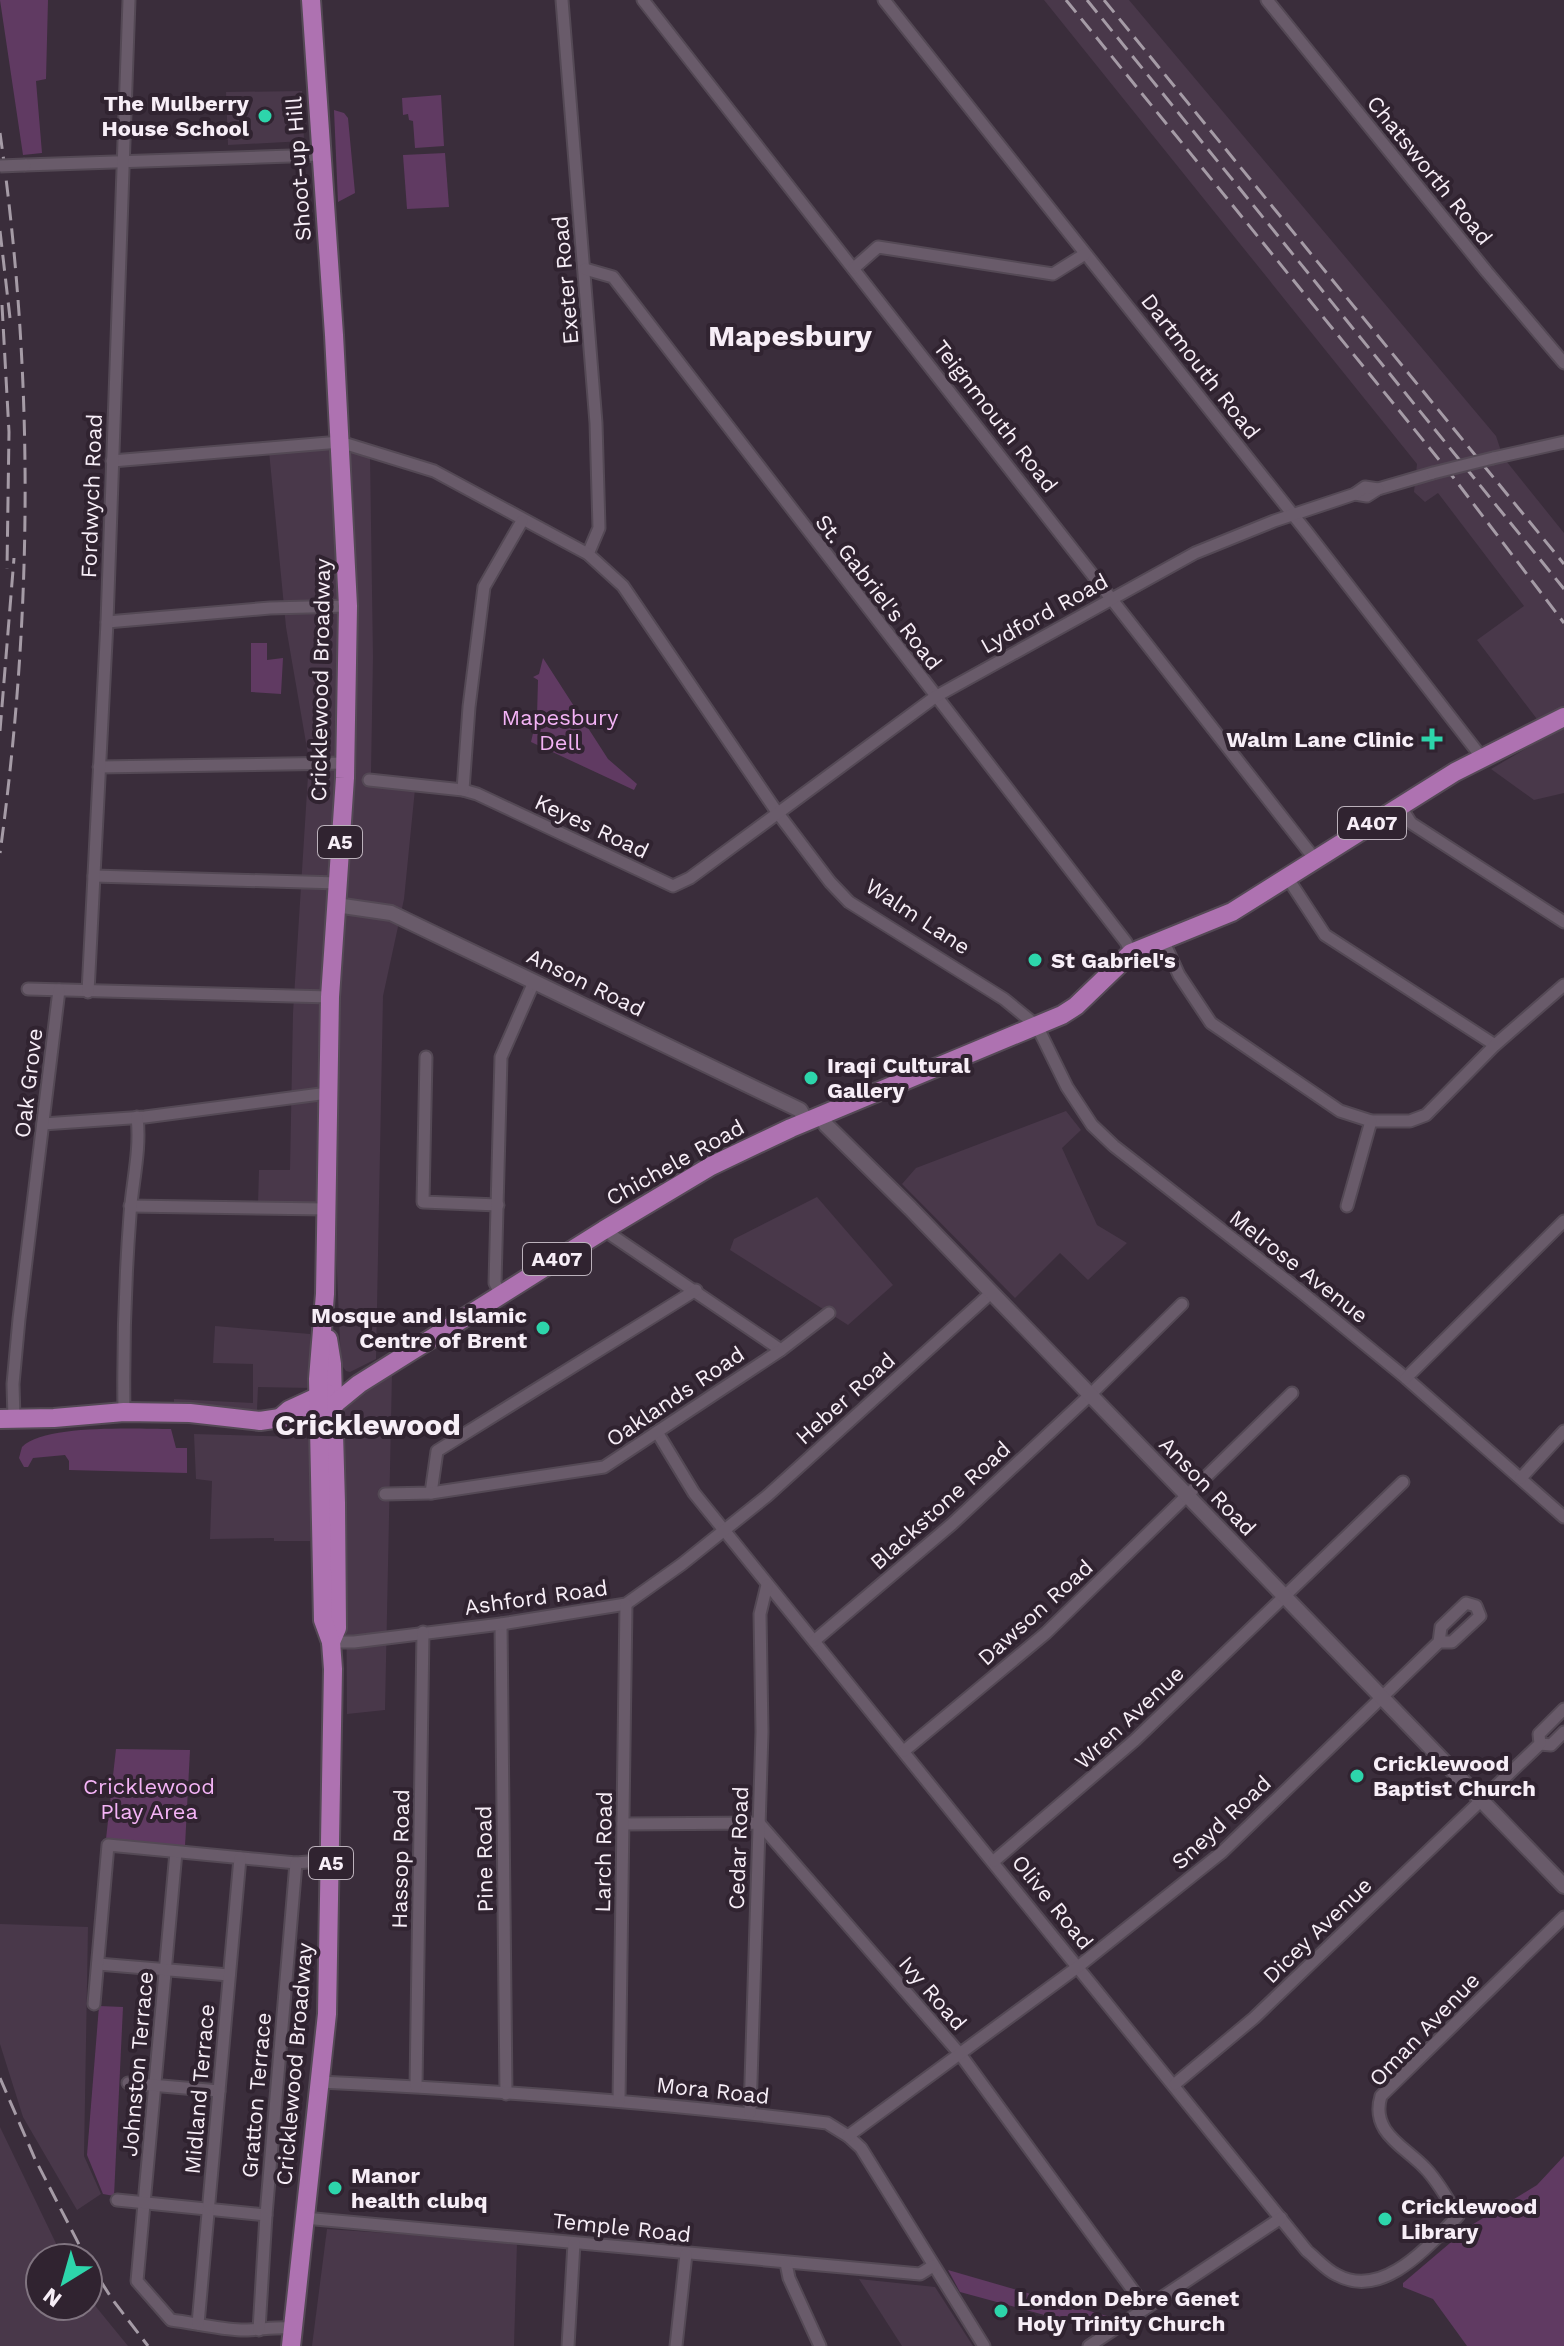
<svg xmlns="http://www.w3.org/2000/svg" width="1564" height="2346" font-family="'Work Sans',sans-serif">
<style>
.built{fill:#49384a}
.green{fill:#603a62}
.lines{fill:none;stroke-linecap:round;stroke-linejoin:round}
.minor-casing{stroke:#544955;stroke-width:15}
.tertiary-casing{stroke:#544955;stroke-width:18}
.primary-casing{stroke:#544955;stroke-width:22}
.minor{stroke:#695b6a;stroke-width:11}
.tertiary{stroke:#695b6a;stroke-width:14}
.primary{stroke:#ae72b1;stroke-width:18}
.rail{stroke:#a59ba6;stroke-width:3;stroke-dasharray:16 8;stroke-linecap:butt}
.minor-bridge-casing{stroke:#544955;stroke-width:15;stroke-linecap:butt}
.minor-bridge{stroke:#695b6a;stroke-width:11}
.poi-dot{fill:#2dd5ab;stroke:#302330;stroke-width:3}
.labels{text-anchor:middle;stroke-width:8;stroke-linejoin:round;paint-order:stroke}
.shield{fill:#302330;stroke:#bbb1bb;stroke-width:2}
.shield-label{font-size:20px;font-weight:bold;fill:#f7eef7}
.poi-label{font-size:22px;font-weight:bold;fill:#f7eef7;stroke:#302330;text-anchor:start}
.street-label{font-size:22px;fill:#f7eef7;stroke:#302330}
.park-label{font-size:22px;fill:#f4b3f6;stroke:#302330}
.district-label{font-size:30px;font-weight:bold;fill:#f7eef7;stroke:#302330}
</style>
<rect width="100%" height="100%" fill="#3a2d3b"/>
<!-- built -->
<g class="built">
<polygon points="1044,0 1129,0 1496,436 1503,457 1564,533 1564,793 1534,800 1491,769 1549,735 1477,640 1524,606 1438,493 1425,502 1414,492 1417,464"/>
<polygon points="302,91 304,141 228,145 226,92"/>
<polygon points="337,443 370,455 373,657 371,773 415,789 404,899 383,996 376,1359 350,1372 346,1371 341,1364 334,1203 258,1204 259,1170 290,1170 293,1013 309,760 286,627 269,451"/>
<polygon points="1066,1111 1081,1130 1062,1148 1097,1225 1127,1243 1088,1280 1060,1253 1015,1298 902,1184 916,1168"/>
<polygon points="817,1197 893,1285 848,1325 730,1250 734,1239"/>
<polygon points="215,1326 310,1334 312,1388 258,1387 257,1410 174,1404 174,1399 253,1403 253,1364 213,1363"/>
<polygon points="392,1373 385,1710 347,1714 346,1551 342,1497 344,1400"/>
<polygon points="194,1434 304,1437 312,1442 310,1541 274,1541 274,1538 210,1539 212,1481 196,1479"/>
<polygon points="0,1924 88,1927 84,2156 101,2194 77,2210 23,2117 0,2044"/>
<polygon points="0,2127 63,2258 40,2258 40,2306 88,2306 88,2297 128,2346 0,2346"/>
<polygon points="327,2229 517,2242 514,2346 312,2346"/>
<polygon points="859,2279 935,2287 973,2346 902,2346"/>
</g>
<!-- green -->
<g class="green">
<polygon points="0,0 48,0 46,79 36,81 42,153 23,155"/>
<polygon points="441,95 444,146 415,148 413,121 409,120 408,114 403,115 402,98"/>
<polygon points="334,110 344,113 348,118 355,193 338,202"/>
<polygon points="445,153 449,207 407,209 403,155"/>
<polygon points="251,643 267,643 267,660 283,658 281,694 251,692"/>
<polygon points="543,658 608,759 637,784 634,790 531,742 537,716 538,680 533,677 539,674"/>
<path d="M171,1429L176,1448H187V1473L69,1470V1461L65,1455L33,1458L28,1467H24L19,1458L22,1447C45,1424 137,1429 171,1429Z"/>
<polygon points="116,1749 190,1750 185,1846 106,1839"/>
<polygon points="99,2006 123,2007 114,2196 103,2194 87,2155"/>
<polygon points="1564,2156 1564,2346 1467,2346 1433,2299 1403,2287 1403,2283 1470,2226 1537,2185"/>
<polygon points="948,2270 1114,2318 1099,2330 960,2292"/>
</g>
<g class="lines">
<defs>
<g id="minor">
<polyline points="562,0 596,423 599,528 588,554"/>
<polyline points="643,0 1314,858"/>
<polyline points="884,0 1306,531 1483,759"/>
<polyline points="1267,0 1487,272 1564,363"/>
<polyline points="25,165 321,155"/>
<polyline points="854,268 878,247 1053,274 1085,254"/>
<polyline points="585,269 613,277 1126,942 1131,953"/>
<polyline points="1493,458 1564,442"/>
<polyline points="112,461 340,442 434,471 588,554 623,586 777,812 830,882 849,902 1004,999 1037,1026 1067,1087 1092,1125 1114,1146 1300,1291 1406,1378 1564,1517"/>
<polyline points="1355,494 1367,496 1378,489 1433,473"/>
<polyline points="107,622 270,608 348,606"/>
<polyline points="99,767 346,763"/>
<polyline points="369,780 463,790 477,794 673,886 690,878 935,697 1195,553 1274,521 1355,494 1365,487 1378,489"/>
<polyline points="463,790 469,707 484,587 522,521"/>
<polyline points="1400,806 1411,823 1564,922"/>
<polyline points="94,876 338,883"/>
<polyline points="1287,877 1325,935 1495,1045"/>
<polyline points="1163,940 1179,975 1211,1023 1340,1111 1371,1121 1410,1121 1426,1115 1495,1045 1564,985"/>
<polyline points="28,989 330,997"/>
<polyline points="88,992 107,622 129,0"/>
<polyline points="426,1057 423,1202 498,1205"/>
<polyline points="43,1124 145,1117 328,1093"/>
<polyline points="130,1206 326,1209"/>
<polyline points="1347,1206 1371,1121"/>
<polyline points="604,1230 781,1350"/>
<polyline points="501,1295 495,1283 501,1057 534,982"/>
<polyline points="1406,1378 1564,1221"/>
<path d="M124,1412C123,1346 125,1281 130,1215C132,1183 141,1150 137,1117"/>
<polyline points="14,1419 13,1384 19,1319 59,990"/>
<path d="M657,1432L694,1493L1307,2251C1317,2259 1326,2270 1337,2275C1383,2300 1428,2246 1458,2216C1448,2200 1438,2181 1425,2168C1404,2146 1370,2132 1381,2096L1564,1917"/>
<polyline points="1521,1478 1564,1431"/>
<polyline points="431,1493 437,1451 696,1290"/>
<polyline points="385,1494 431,1493 604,1467 781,1350 829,1313"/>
<polyline points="501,1624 506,2094"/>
<polyline points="814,1641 952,1524 1090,1395 1182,1304"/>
<polyline points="331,1642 354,1642 501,1624 626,1604 682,1564 767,1496 991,1293"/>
<polyline points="1540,1744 1551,1745 1564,1732"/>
<polyline points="904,1751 1046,1633 1292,1393"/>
<polyline points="623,1824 759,1823 960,2054 1146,2308"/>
<path d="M176,1852L137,2281L171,2320C194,2323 218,2329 241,2330C259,2330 274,2327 292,2328"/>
<polyline points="994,1861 1135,1740 1403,1482"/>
<polyline points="98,1964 229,1975"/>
<polyline points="94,2004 108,1845 296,1863 331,1860"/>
<path d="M320,2082C489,2090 659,2102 827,2123L848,2136L861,2148L984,2346"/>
<polyline points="128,2083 219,2091"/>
<polyline points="1175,2084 1254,2018 1540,1744 1539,1734 1564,1709"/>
<polyline points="416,2086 423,1632"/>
<polyline points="619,2101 626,1604"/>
<polyline points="750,2113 762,1732 760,1614 767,1585"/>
<polyline points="848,2136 1079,1966 1221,1853 1439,1642 1441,1627 1466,1603 1476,1606 1480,1616 1452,1642 1439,1642"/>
<polyline points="117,2200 266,2215"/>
<polyline points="304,2218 920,2274 933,2266"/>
<polyline points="786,2263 789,2278 820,2346"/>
<polyline points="198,2324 240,1858"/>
<polyline points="259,2330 266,2215 296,1863"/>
<polyline points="568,2346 574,2243"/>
<polyline points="676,2346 686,2254"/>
<polyline points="1089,2346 1281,2218"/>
</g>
<g id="tertiary">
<polyline points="336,905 391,913 800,1110 807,1122"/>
<polyline points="821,1116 826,1125 910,1208 1564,1886"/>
</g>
<g id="primary">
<polyline points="328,1339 332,1364 336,1503 337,1628 331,1642"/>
<polyline points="280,1418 289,1410 326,1393"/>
<polyline points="0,1419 54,1418 124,1412 190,1413 260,1421 280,1418 289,1422 311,1420 320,1416 359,1384 604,1230 711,1166 791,1128 1062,1015 1076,1006 1131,953 1232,912 1455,772 1564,717"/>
<polyline points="291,2346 327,2014 333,1669 331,1642 323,1620 318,1379 325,1294 330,997 345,778 348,606 334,335 311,0"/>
</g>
</defs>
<!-- minor casing -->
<use href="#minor" class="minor-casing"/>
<!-- tertiary casing -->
<use href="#tertiary" class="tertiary-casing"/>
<!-- primary casing -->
<use href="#primary" class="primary-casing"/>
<!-- minor -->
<use href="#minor" class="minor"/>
<!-- tertiary -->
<use href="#tertiary" class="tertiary"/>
<!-- primary -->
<use href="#primary" class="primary"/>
<!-- rail -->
<g class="rail">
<polyline points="1066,0 1453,477 1564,623"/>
<polyline points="1087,0 1564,589"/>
<polyline points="1104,0 1564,564"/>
<path d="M0,133C34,374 33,611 0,853"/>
<polyline points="0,231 10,318"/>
<polyline points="2,305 9,432 7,569"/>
<polyline points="0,731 14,558"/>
<polyline points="0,2078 35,2159 86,2258"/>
<polyline points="88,2261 112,2299 148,2346"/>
</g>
<defs>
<g id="minor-bridge">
<polyline points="0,166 25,165"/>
<polyline points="1433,473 1493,458"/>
</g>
</defs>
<!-- minor-bridge casing -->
<use href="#minor-bridge" class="minor-bridge-casing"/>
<!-- minor-bridge -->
<use href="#minor-bridge" class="minor-bridge"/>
</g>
<!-- markers -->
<g class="poi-dot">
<circle cx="265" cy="116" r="8"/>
<path d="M1428 727h8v8h8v8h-8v8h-8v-8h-8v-8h8z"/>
<circle cx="1035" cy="960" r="8"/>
<circle cx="811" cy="1078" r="8"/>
<circle cx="543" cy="1328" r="8"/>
<circle cx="1357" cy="1776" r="8"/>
<circle cx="335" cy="2188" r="8"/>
<circle cx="1385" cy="2219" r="8"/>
<circle cx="1001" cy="2311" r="8"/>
</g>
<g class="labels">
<!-- shield labels -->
<g class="shield">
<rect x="1338" y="807" width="68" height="32" rx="6"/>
<rect x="318" y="826" width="44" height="32" rx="6"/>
<rect x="523" y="1243" width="68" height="32" rx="6"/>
<rect x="309" y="1847" width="44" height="32" rx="6"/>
</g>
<g class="shield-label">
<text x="1372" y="830">A407</text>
<text x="340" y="849">A5</text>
<text x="557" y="1266">A407</text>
<text x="331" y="1870">A5</text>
</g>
<!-- poi labels -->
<g class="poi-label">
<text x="249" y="111" text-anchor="end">The Mulberry<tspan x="249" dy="25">House School</tspan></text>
<text x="1414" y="747" text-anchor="end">Walm Lane Clinic</text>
<text x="1051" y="968">St Gabriel's</text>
<text x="827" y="1073">Iraqi Cultural<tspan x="827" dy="25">Gallery</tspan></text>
<text x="527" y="1323" text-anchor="end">Mosque and Islamic<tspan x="527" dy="25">Centre of Brent</tspan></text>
<text x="1373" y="1771">Cricklewood<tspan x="1373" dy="25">Baptist Church</tspan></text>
<text x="351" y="2183">Manor<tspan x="351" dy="25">health clubq</tspan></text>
<text x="1401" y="2214">Cricklewood<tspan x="1401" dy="25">Library</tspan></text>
<text x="1017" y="2306">London Debre Genet<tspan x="1017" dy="25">Holy Trinity Church</tspan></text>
</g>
<!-- street labels -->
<g class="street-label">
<text transform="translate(298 169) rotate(-94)" y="8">Shoot-up Hill</text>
<text transform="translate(1430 170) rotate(51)" y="8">Chatsworth Road</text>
<text transform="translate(565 280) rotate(-95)" y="8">Exeter Road</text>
<text transform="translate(1201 366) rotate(52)" y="8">Dartmouth Road</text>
<text transform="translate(996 416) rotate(52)" y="8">Teignmouth Road</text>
<text transform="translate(91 496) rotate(-88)" y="8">Fordwych Road</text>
<text transform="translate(879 592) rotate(52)" y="8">St. Gabriel's Road</text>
<text transform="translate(1044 613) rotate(-29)" y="8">Lydford Road</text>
<text transform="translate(320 680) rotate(-89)" y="8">Cricklewood Broadway</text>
<text transform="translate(592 826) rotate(25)" y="8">Keyes Road</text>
<text transform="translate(918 916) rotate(33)" y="8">Walm Lane</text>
<text transform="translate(586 982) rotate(26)" y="8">Anson Road</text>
<text transform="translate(28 1083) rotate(-83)" y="8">Oak Grove</text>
<text transform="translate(675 1162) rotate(-29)" y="8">Chichele Road</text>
<text transform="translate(1299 1266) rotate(38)" y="8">Melrose Avenue</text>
<text transform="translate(675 1396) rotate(-34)" y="8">Oaklands Road</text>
<text transform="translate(845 1398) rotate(-42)" y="8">Heber Road</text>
<text transform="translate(1208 1486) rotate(46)" y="8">Anson Road</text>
<text transform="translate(940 1505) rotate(-42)" y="8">Blackstone Road</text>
<text transform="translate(536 1597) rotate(-8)" y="8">Ashford Road</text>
<text transform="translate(1035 1612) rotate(-42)" y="8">Dawson Road</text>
<text transform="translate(1129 1717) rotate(-43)" y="8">Wren Avenue</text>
<text transform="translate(1221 1822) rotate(-43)" y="8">Sneyd Road</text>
<text transform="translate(738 1848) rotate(-88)" y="8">Cedar Road</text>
<text transform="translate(603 1852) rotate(-89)" y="8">Larch Road</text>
<text transform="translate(400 1859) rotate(-89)" y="8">Hassop Road</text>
<text transform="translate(484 1859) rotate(-91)" y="8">Pine Road</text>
<text transform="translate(1053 1902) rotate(51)" y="8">Olive Road</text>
<text transform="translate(1317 1930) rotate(-44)" y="8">Dicey Avenue</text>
<text transform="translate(933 1993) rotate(49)" y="8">Ivy Road</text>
<text transform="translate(1424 2029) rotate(-46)" y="8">Oman Avenue</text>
<text transform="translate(137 2064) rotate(-85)" y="8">Johnston Terrace</text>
<text transform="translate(294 2064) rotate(-85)" y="8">Cricklewood Broadway</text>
<text transform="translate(199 2089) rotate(-85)" y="8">Midland Terrace</text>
<text transform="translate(713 2090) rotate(6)" y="8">Mora Road</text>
<text transform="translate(256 2095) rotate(-85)" y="8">Gratton Terrace</text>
<text transform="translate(622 2227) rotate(6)" y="8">Temple Road</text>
</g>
<!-- park labels -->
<g class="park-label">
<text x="560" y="725">Mapesbury<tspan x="560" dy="25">Dell</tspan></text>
<text x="149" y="1794">Cricklewood<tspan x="149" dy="25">Play Area</tspan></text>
</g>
<!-- district labels -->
<g class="district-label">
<text x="790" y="346">Mapesbury</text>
<text x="368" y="1435">Cricklewood</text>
</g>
</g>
<!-- north arrow -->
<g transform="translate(64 2282) rotate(217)"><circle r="38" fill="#302330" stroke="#807480" stroke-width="2"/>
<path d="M0-6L14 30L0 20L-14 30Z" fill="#2dd5ab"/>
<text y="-12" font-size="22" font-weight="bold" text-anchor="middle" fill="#f7eef7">N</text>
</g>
</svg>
